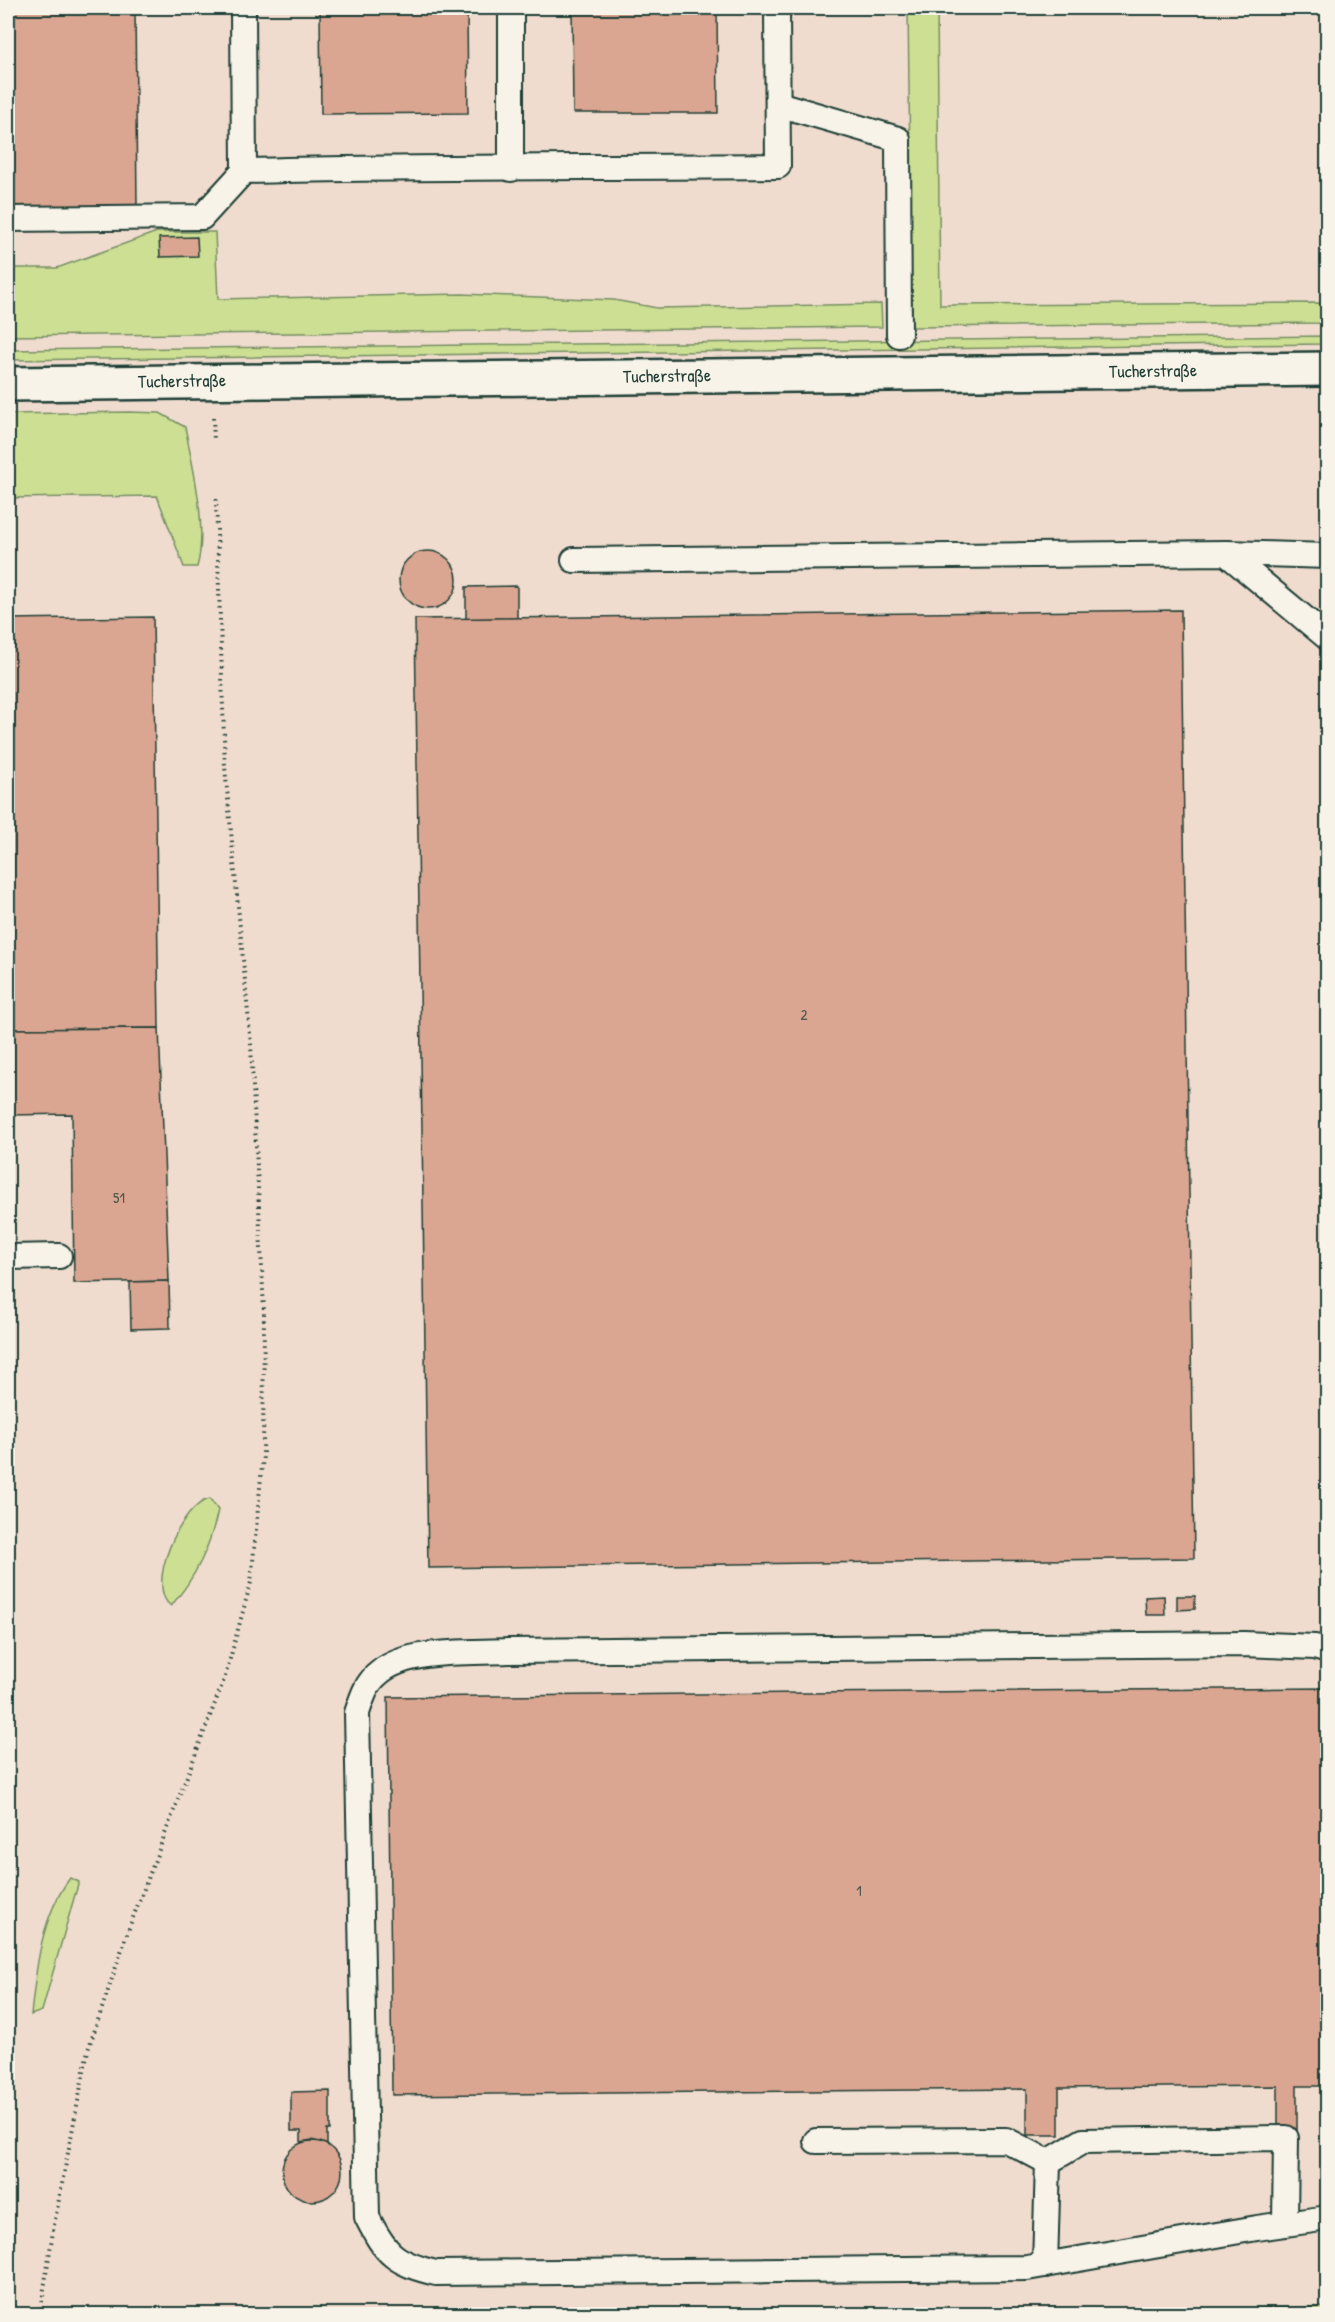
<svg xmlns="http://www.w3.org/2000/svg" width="1335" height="2322" font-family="'Patrick Hand',sans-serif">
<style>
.built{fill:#efdcce}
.green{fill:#cddf93;stroke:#768e64;stroke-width:1.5}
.building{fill:#dba691;stroke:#1f3d34;stroke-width:1.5}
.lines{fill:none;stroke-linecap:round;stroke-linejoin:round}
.lane-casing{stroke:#1f3d34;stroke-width:28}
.secondary-casing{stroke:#1f3d34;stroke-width:38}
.path{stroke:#1f3d34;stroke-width:4;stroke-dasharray:1.5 4.5;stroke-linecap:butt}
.lane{stroke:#f7f3e8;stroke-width:24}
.secondary{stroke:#f7f3e8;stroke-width:33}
.labels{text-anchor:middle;stroke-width:5;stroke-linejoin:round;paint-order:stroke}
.number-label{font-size:15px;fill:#4e574b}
.street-label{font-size:18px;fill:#1f3d34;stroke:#f7f3e8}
</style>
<rect width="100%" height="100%" fill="#f7f3e8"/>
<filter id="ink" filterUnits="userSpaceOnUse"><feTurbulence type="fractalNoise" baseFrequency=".0167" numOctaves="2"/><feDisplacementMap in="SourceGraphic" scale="12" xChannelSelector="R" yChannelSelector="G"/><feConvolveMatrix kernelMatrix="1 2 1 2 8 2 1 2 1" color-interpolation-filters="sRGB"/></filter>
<g filter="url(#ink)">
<!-- built -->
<polygon class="built" points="8,8 1327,8 1327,2307 895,2314 8,2314"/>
<!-- green -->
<g class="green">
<polygon points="908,8 937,8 940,305 1327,303 1327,323 912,327"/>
<polygon points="157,232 215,232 218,299 462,294 614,300 657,308 881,304 882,327 8,336 8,268 57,268"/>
<polygon points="1328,336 1327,344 8,360 8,350"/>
<path d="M129,412L160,413L185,427C193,467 208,528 197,567H184L157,496L8,498V414Z"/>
<path d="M210,1499L218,1510C210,1547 196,1577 171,1606C144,1587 182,1503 210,1499Z"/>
<path d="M70,1878L79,1882L74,1898L42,2011L31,2015C36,1968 41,1917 70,1878Z"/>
<polygon points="1327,2307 1327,2314 895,2314"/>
</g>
<!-- building -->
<g class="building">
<polygon points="8,8 135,8 137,206 8,207"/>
<polygon points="320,8 467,8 468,113 321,114"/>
<polygon points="572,8 717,8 718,113 573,113"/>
<polygon points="197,237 198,256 160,257 159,238"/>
<circle cx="428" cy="580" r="29"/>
<polygon points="517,586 517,618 466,619 466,587"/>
<polygon points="1181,610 1194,1558 428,1568 415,619"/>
<polygon points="153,617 159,1028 8,1029 8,619"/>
<polygon points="159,1028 169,1281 74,1283 72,1114 8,1115 8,1029"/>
<polygon points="169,1281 170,1328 131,1329 130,1282"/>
<polygon points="1164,1596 1165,1615 1146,1615 1145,1597"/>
<polygon points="1177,1596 1195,1596 1195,1609 1177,1610"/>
<polygon points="1328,1688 1328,2086 1297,2086 1297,2133 1278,2133 1278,2086 1059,2088 1059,2135 1027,2135 1027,2089 392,2095 388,1697"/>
<polygon points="330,2091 330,2130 327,2130 327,2145 312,2140 301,2142 301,2131 291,2131 291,2092"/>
<circle cx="312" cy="2171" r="30"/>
</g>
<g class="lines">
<defs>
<g id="lane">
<polyline points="511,8 511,169"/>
<polyline points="778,104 898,139 899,335"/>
<path d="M244,171C422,166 600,168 778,166L777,8"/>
<polyline points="8,219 202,217 244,171 243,8"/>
<polyline points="1226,553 1328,638"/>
<polyline points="574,560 1226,553 1328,556"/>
<polyline points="8,1257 59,1256"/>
<path d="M1328,1651L1315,1647L1244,1644L508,1651C471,1653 408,1648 379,1673C366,1683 362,1698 357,1713L367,2217C386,2255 395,2263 436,2273L1027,2268L1257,2228L1328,2218"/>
<polyline points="816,2141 1006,2140 1048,2162"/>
<polyline points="1045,2265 1048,2162 1083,2141 1286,2138 1285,2224"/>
</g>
<polyline id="secondary" points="8,384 1328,369"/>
</defs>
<!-- lane casing -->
<use href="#lane" class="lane-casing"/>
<!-- secondary casing -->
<use href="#secondary" class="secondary-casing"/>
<!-- path -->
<g class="path">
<polyline points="213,418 214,441"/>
<polyline points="40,2314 54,2225 88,2050 129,1928 225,1677 251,1582 263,1456 264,1310 251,1045 225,767 216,499"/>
</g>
<!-- lane -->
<use href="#lane" class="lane"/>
<!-- secondary -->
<use href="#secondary" class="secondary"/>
</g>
</g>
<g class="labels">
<!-- number labels -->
<g class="number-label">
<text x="804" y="1020">2</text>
<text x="119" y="1203">51</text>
<text x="859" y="1896">1</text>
</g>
<!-- street labels -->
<g class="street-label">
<text transform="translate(1153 371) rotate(-1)" y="6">Tucherstraße</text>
<text transform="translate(667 376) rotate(-1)" y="6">Tucherstraße</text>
<text transform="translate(182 381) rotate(-1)" y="6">Tucherstraße</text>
</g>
</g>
<!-- margin -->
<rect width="1335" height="2322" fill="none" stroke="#f7f3e8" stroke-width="30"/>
<rect x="15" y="15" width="1305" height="2292" fill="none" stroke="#1f3d34" stroke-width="2" filter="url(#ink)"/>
</svg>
